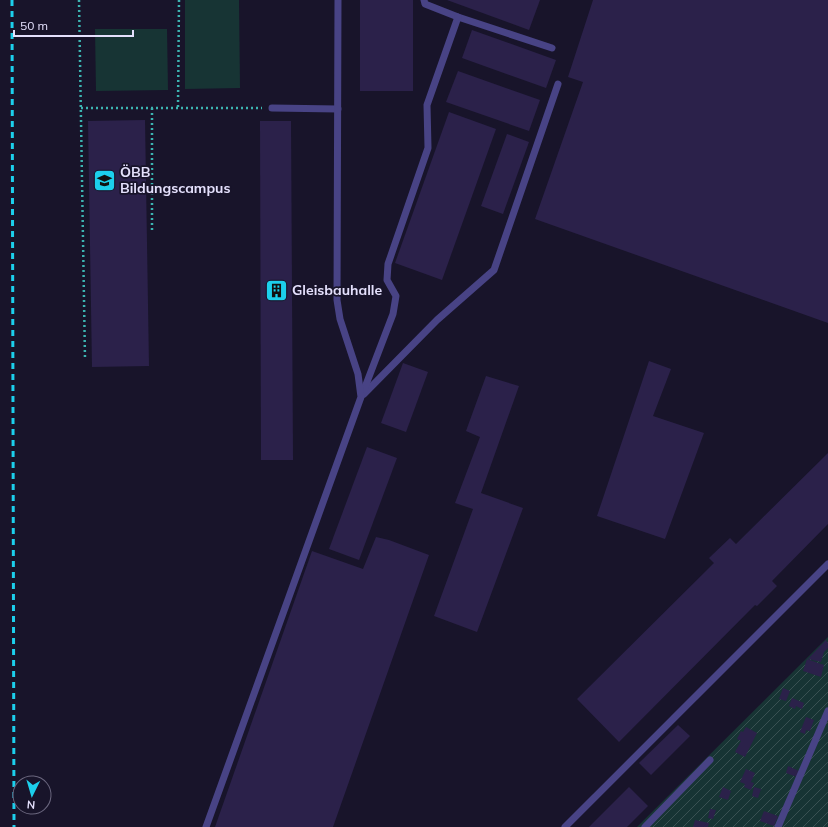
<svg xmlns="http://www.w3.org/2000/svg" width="828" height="827" font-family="Mulish,sans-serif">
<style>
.park{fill:#173434}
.garden{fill:url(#garden-furrows)}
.building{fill:#2b214a}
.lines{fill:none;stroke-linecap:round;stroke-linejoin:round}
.path{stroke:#3cb4b1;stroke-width:2.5;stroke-dasharray:2 3;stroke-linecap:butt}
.lane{stroke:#484385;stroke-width:7}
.rail{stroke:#1ccfec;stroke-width:3;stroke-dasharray:6 5;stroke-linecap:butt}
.labels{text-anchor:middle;stroke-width:3.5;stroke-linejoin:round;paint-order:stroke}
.poi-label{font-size:14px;font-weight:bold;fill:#e4e0fc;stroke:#18142a;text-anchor:start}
</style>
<defs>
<pattern id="garden-furrows" width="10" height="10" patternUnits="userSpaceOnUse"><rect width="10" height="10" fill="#173434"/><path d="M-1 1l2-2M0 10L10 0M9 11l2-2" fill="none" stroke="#395152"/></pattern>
</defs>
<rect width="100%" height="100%" fill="#18142a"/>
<!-- park -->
<g class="park">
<polygon points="185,0 239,0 240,88 185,89"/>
<polygon points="95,29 167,29 168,90 96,91"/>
</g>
<!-- garden -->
<polygon class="garden" points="828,637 828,827 637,827"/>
<!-- building -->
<g class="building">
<rect x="360" y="0" width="53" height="91"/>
<polygon points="447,0 540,0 529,30"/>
<polygon points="593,0 828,0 828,323 535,219 583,82 568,77"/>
<polygon points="472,30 556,60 546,88 462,58"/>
<polygon points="458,71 540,100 529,131 446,102"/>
<polygon points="449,112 496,129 442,280 395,263"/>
<polygon points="145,120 149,366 92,367 88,121"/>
<polygon points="260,121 291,121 293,460 261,460"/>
<polygon points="507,134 529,142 503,214 481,206"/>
<polygon points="649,361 671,369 653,416 704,433 665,539 597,516"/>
<polygon points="403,363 428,372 406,432 381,423"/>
<polygon points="486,376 519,386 481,493 523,508 477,632 434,616 473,509 455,503 480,437 466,431"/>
<polygon points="367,447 397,458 359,560 329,549"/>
<polygon points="828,453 828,524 772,581 777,586 757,606 755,605 619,742 577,699 714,563 709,558 730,538 736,544"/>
<polygon points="376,537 389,540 429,555 333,827 215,827 312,551 363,569"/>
<polygon points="826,640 828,643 828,648 824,652 821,662 808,659"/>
<polygon points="807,659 824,665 821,677 803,671"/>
<polygon points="783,688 790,691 786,701 779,699"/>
<polygon points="792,698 804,703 802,709 796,706 795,709 789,706"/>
<polygon points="806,717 814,720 810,731 806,730 805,734 800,732"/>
<polygon points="678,725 690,736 651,775 639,763"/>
<polygon points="746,727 757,733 745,757 735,752 741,741 737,739 741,731 743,732"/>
<polygon points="788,766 799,771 797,777 786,773"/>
<polygon points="746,769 755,773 751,782 754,783 751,790 744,787 745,784 740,782"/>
<polygon points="629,787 648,806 627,827 589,827"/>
<polygon points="723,787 731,791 728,800 719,797"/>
<polygon points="754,787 761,789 758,798 752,796"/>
<polygon points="710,809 716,810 713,819 708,818"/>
<polygon points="764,811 778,816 774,826 760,821"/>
<polygon points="695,820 709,823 708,827 693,827"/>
</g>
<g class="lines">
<!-- path -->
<g class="path">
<polyline points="79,0 85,359"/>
<polyline points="178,107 179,0"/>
<polyline points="81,108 262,108"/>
<polyline points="152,108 152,232"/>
</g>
<!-- lane -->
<g class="lane">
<polyline points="424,0 425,4 458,17 552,48"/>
<polyline points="272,108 338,109"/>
<polyline points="364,394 437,320 494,270 558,84"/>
<polyline points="362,395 393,314 396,296 387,280 388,264 428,148 427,105 458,17"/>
<polyline points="206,827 361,397 358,374 340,319 337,300 338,0"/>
<polyline points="565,827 828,564"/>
<polyline points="645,827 710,760"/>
<polyline points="778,827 828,711"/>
</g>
<!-- rail -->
<polyline class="rail" points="12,0 14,827"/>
</g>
<!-- icons -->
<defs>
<symbol id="school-square" viewBox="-11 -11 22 22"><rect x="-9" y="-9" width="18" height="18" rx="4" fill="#1ccfec" stroke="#18142a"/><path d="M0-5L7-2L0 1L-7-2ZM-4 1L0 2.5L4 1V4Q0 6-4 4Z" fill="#111"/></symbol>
<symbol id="building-square" viewBox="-11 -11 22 22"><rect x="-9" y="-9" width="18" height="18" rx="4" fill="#1ccfec" stroke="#18142a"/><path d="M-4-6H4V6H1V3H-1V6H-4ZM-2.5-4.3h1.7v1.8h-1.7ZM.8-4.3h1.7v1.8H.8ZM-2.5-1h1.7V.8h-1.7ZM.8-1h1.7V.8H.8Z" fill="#111"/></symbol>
</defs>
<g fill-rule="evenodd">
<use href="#school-square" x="92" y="168" width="25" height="25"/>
<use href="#building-square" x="264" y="278" width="25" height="25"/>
</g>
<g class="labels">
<!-- poi labels -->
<g class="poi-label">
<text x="120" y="177">ÖBB<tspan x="120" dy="16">Bildungscampus</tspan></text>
<text x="292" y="295">Gleisbauhalle</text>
</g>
</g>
<!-- north arrow -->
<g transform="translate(32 795) rotate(185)"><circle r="19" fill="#18142a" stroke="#6a667e"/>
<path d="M0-3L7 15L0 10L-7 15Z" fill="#1ccfec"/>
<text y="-6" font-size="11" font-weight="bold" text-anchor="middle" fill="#e4e0fc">N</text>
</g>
<!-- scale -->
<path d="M14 30v6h119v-6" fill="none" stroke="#e4e0fc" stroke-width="2"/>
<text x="20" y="30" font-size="12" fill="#e4e0fc" stroke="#18142a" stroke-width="3" paint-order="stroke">50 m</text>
</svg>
